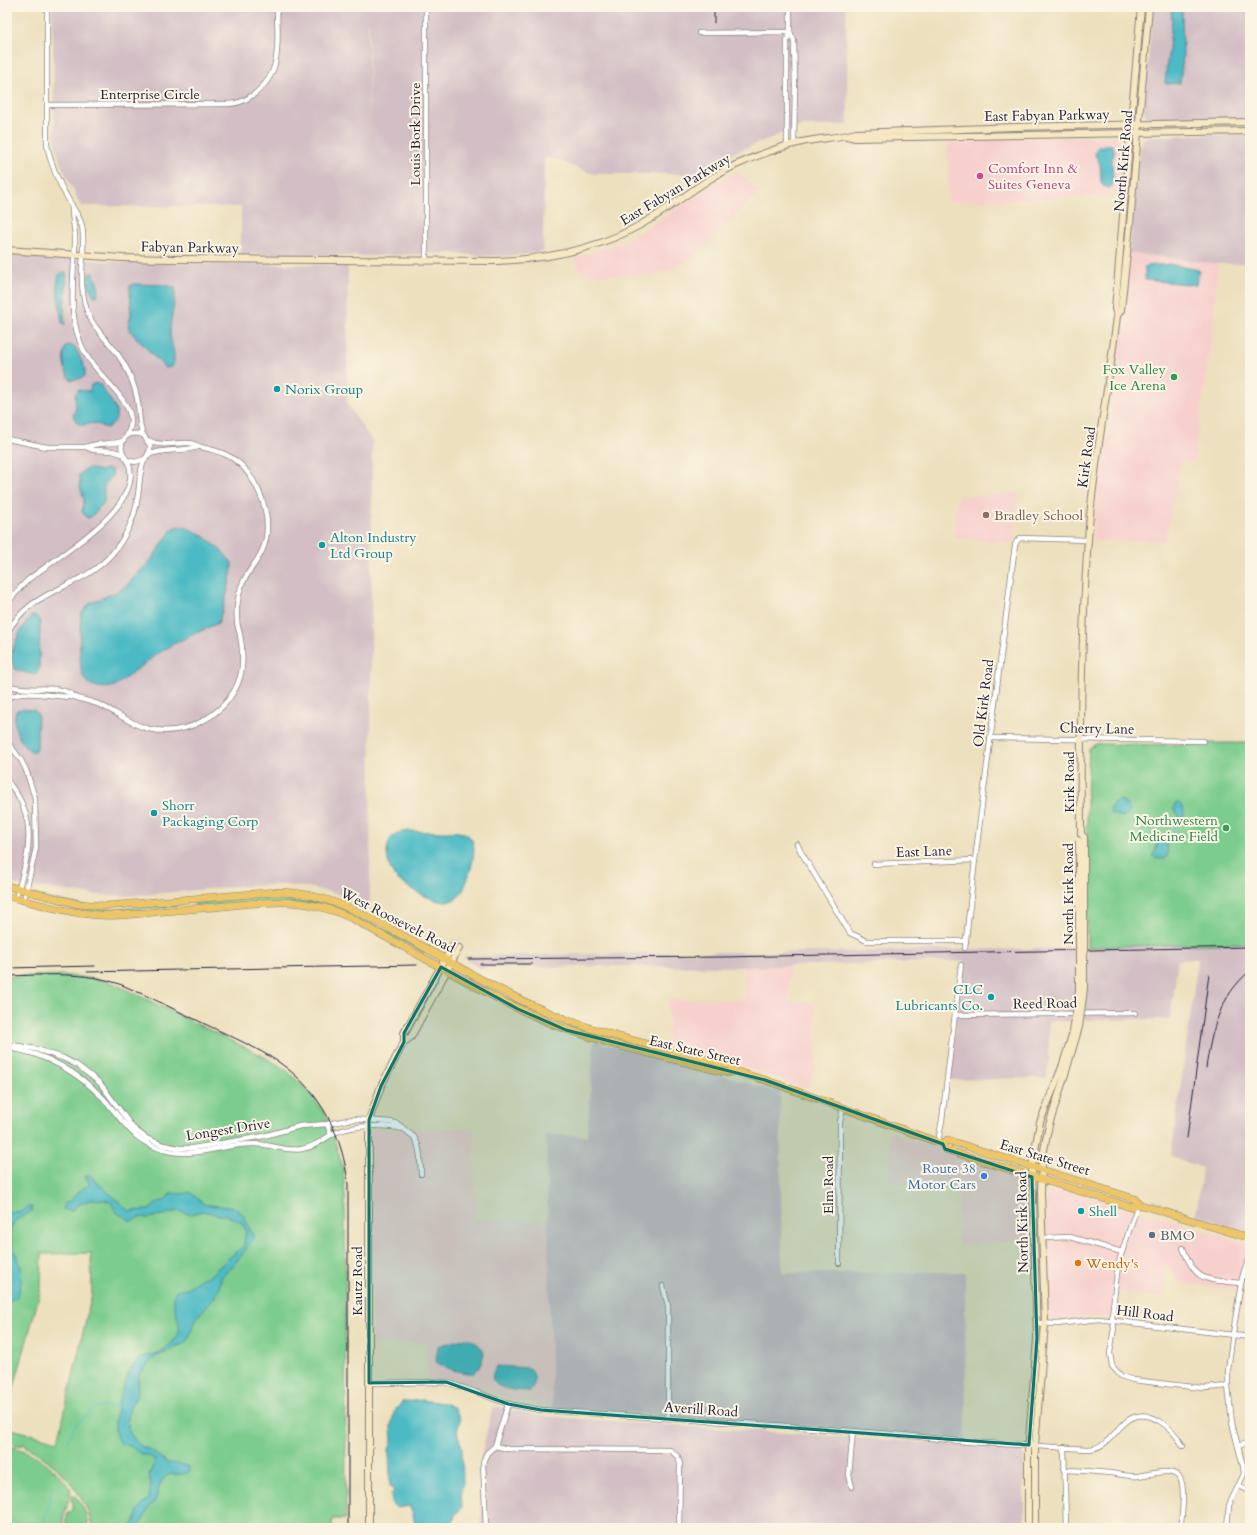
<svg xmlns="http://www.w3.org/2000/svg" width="1257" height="1535" font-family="Cardo,serif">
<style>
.built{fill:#f7d0ce}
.industrial{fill:#d2bec4;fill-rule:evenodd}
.green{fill:#7ccc8d;stroke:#4f7764}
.water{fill:#4bbac4;stroke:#366e80}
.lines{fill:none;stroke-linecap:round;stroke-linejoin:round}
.stream{stroke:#4bbac4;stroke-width:1}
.street-casing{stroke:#88817c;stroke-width:6}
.secondary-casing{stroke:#88817c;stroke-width:8}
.primary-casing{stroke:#88817c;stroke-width:8}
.street{stroke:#fff;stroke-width:4.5}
.secondary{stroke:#f7e8c3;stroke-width:6}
.primary{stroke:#ecc669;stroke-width:7}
.rail{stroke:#22223b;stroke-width:1}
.secondary-bridge-casing{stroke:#88817c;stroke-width:8;stroke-linecap:butt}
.secondary-bridge{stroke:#f7e8c3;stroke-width:6}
.marked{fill:#0f766e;fill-opacity:0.2;stroke:#0f766e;stroke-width:3;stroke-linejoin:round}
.hotel-dot{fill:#d1479c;stroke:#fcf5e5;stroke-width:1.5}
.leisure-dot{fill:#2e9e5b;stroke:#fcf5e5;stroke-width:1.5}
.culture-dot{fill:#0f9aa8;stroke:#fcf5e5;stroke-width:1.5}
.education-dot{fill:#8d6e63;stroke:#fcf5e5;stroke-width:1.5}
.shop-dot{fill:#3f7fe0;stroke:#fcf5e5;stroke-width:1.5}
.service-dot{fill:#5c6f8a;stroke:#fcf5e5;stroke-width:1.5}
.food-dot{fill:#e8710a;stroke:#fcf5e5;stroke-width:1.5}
.labels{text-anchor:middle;stroke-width:4;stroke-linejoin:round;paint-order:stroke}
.street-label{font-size:14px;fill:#22223b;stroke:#fcf5e5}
.hotel-label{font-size:14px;fill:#b23c85;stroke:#fcf5e5;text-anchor:start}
.leisure-label{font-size:14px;fill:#27864d;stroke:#fcf5e5;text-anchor:end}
.culture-label{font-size:14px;fill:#0d838f;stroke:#fcf5e5;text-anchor:start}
.education-label{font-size:14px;fill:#785e54;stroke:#fcf5e5;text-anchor:start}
.shop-label{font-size:14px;fill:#366cbe;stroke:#fcf5e5;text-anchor:end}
.service-label{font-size:14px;fill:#4e5e75;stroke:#fcf5e5;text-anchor:start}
.food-label{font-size:14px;fill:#c56008;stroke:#fcf5e5;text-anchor:start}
</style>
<rect width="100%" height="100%" fill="#fcf5e5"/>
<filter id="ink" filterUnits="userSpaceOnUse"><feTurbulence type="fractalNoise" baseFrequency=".025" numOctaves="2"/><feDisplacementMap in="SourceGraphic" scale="8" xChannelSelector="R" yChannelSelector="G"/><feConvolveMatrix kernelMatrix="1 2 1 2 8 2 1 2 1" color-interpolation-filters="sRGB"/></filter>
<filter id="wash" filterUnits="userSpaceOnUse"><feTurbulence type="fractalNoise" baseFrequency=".012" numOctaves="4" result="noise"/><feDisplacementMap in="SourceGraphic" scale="16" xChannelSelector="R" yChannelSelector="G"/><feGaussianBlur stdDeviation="0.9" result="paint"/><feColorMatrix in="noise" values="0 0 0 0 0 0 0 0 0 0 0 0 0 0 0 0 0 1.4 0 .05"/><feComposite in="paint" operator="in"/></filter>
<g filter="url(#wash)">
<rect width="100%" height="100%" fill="#ede0be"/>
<!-- built -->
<g class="built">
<polygon points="1059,137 1115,137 1122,142 1125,157 1122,196 948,202 948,139"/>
<polygon points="737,171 760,192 693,259 671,270 649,275 582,275 574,258 612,246 646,229 711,186"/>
<polygon points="1129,253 1218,264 1213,329 1194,461 1181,460 1165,541 1092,541 1098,488 1110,425 1111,403"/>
<polygon points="1019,493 1013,544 954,537 957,497"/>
<polygon points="789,965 789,1002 815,1002 816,1059 809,1088 729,1063 668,1047 668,1000 744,999 744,967"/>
<polygon points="371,1129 474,1129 475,1220 548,1220 552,1407 513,1400 447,1379 427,1379 427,1343 372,1343"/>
<polygon points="889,1131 1023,1179 1027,1187 1032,1239 958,1246 959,1181 891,1183"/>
<polygon points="1054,1189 1062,1190 1092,1197 1245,1243 1249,1246 1250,1252 1243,1270 1239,1290 1179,1283 1165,1262 1164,1298 1117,1292 1115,1318 1093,1316 1059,1320 1051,1319 1048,1313 1046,1200 1048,1194"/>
</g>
<!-- industrial -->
<g class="industrial">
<path d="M52,7H846L848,125L801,126L717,159L692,174H593L551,158H544L543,252L507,256H479L454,253L368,256L241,254V207L81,206L60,162L55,142ZM368,23H369L368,155Z"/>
<polygon points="1153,7 1250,7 1250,120 1151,120 1145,115 1144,111"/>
<polygon points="1250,134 1250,263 1218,264 1129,253 1140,148 1143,140 1146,137 1152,136"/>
<polygon points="7,254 131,263 348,265 347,404 372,441 370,910 342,895 313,888 283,885 238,886 132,896 95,895 7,883"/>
<polygon points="1250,943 1250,1231 1247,1231 1196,1216 1202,1168 1171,1156 1198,959 1178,960 1170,1019 1083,1020 1087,982 1087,947"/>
<polygon points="1077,948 1077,986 1073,1021 1049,1021 1049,1061 1046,1078 950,1080 956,1017 964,961 744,967 599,966 478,968 463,956 724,952 819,952"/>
<polygon points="594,1041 690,1065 756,1086 780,1092 782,1273 965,1272 966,1439 552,1407 546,1135 587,1136"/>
<polygon points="493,1406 539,1416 1019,1449 1024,1455 1024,1528 481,1528 481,1456"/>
</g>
<!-- green -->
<g class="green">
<polygon points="1210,743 1250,743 1250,943 1087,947 1087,797 1089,748 1096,744 1196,745"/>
<polygon points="28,894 99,909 122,909 177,903 177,906 114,913 100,913 58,906 33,898"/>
<polygon points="272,895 304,896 345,908 425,951 424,953 410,945 321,904 195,906 194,902"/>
<path d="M61,975L91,978L113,983L261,1055L285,1069L296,1079L313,1097L328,1119L343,1168L345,1195L346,1519H332V1528H92C89,1496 54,1460 26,1447V1445L22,1444V1446L7,1442V1428L58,1441L92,1293L91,1253L42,1254L41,1289L7,1413V976Z"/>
<path d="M466,976C512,1001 560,1024 611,1038L610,1040L570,1028L532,1013L465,978Z"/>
<path d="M7,1445C35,1452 54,1466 71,1490L61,1528H7Z"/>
<path d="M72,1494C82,1500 88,1517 88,1528H64L68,1513L73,1510V1502L71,1501Z"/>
</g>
<!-- water -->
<g class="water">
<polygon points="1171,7 1182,7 1183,56 1180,83 1166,84 1165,82 1172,21"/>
<polygon points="1106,145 1112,145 1115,151 1112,160 1113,181 1110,188 1103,186 1101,182 1100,164 1095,155 1096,149 1099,146"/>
<polygon points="1170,264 1199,270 1196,285 1145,280 1145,266"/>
<path d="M65,272L67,274L64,303L65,325L62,323C61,312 54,284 59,275C61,273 62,273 65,272Z"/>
<path d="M92,273L94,274L99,289L97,296H94C90,291 87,280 89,274Z"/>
<path d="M134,284L165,285L175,288C176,303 170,317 170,333C170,343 178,358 172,367L165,368L130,331L128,326L131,315L130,286Z"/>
<path d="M68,345L75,347L85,368V376L79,379L71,380C64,374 61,354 66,346Z"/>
<path d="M95,383L101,385L102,388C111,401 127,418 106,428C102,427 100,425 97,424C86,421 79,432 73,415L76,408L75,394L78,390L90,391L91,385Z"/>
<path d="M88,468L101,471L105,469L112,470C114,479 107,478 105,484C102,489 105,496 104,502L91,517L87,518L82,512L84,500L80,487L79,475L84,470Z"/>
<path d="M179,526C197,528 221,548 232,563C234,569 222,615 218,623L175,643L153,657L115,686C105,689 89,688 84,678C78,669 80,626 81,614L90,603L114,593L126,586L151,560L173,528Z"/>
<path d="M32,616H36L39,618L40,624L39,669L37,674H31L16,670C13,665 11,660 12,655C12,645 24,622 32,616Z"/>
<path d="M23,709L34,710L38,714L37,747L35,751L33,752C21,747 9,722 17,710Z"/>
<polygon points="1120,800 1124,802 1129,808 1129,813 1124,817 1111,814 1110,810 1114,802"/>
<path d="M1179,803C1183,806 1184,810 1184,815L1181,819C1177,814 1172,810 1175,804Z"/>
<path d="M409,831C420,831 431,832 442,832C449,832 457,831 464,833C478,838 474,857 471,868C468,878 465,891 457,898C454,900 446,903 443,902C430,900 400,885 393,874C386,863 383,840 397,833C400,832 405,832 409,831Z"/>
<polygon points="1160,841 1165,842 1167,846 1168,855 1165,859 1155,858 1153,856 1156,849 1157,844"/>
<path d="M89,1175L129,1211L149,1210L156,1204L165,1200L171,1193L183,1194L190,1192L204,1204L234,1208L239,1211L244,1216L254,1238L237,1261L221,1278L219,1289L215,1297L197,1317L187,1342L184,1344L174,1347L165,1353L155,1357L145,1368L139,1375L137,1395L130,1408L127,1424L130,1433L134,1439L141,1446L150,1450L168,1463L180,1464L189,1467L190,1471C183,1478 171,1470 164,1478C158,1485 159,1491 156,1499C154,1503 151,1505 148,1509C145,1516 143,1522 137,1528H130L135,1522L137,1512L149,1498L151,1483L149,1476L155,1460C149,1454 147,1457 141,1454C138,1453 135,1449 132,1447C127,1445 121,1445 118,1440C108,1425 125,1372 138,1360C143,1355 151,1355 158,1353C164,1350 173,1343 177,1337C185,1324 168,1305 176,1290L187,1288L202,1278L209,1276L238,1250L242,1248L244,1244L246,1230L241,1222L226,1215H218L203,1211L190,1214L178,1211L149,1218L140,1217L131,1221L116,1212L111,1202L104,1200L92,1199L78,1205L71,1211L63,1209L64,1204C73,1201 75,1194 81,1189C84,1186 87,1187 90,1185L86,1178V1176Z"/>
<path d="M29,1207H32V1211C26,1215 19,1217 14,1223C5,1235 16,1253 20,1264C23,1273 21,1289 17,1297L8,1301L7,1300V1212H18Z"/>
<path d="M466,1338C474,1340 481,1345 484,1354C482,1360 479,1369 474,1373C470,1375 442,1368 438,1364C434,1360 438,1352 438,1346Z"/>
<path d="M497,1366L530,1368C535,1375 537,1384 530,1391C515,1391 480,1389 497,1366Z"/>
<path d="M422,1400L444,1403L455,1408L460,1420L457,1432L462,1448L463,1483L461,1491L462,1508L455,1515L453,1526C441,1525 426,1529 415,1524L412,1512L409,1506L397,1508L392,1504L391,1494L394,1491L390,1486L389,1449L392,1441L391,1426L394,1412L402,1402Z"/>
</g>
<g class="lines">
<!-- stream -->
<g class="stream">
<polyline points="1127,815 1133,816 1135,823"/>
<polyline points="1136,827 1141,832 1154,837 1155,839 1158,839 1158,842"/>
<path d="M1167,844C1175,837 1172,825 1180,818"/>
<polyline points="1153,1200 1162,1203"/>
<polyline points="1166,1205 1188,1212"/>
<polyline points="68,1441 74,1426 96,1407 118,1407"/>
<polyline points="42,1528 53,1486"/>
</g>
</g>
</g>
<g filter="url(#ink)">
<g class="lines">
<defs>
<g id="street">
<path d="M47,7V145C51,167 60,186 71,204C75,212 80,217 82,226C84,236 83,246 83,256C81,277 81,296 89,316C95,329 104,337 113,348C128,367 138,390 139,414C140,420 140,427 142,432C147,445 156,443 145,459L135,462L127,460C115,446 124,429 143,435"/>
<polyline points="790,32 794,41 795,87 794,144"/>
<polyline points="699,33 790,32"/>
<path d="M47,105L228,104C236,104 246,100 253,95C284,73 277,40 277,7"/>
<polyline points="787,146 787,40 790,32 790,7"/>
<path d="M72,206C71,218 76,230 75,242C74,282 66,316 85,353C96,374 131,399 131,421C131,426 129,431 127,435"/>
<polyline points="426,261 426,7"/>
<polyline points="7,439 47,447 86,447 93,450 113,451 122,454"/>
<path d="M86,447C98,442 111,445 123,441"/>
<path d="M148,455C164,448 182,452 198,447"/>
<path d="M7,604C14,595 20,587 29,579C56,557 150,505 127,460"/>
<path d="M7,633C32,587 78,591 111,555C125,539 136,517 138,495C140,482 139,470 145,459"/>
<path d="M7,685C26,693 50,684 70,693C72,694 74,696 77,698C85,700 93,702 100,705C117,712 131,725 149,729C185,737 224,716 238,683C244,669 243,649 240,635C239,630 237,625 237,620C236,610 238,597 241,587C246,573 256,564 262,551C274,524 263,491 245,469C233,455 218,451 201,447C197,446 193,443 189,443C175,442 162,448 148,440"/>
<polyline points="7,688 7,693"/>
<path d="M7,698C28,688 54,698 76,697"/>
<polyline points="990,738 1203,741"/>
<polyline points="7,741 21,760 26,770 35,798 36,848 24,900"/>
<path d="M7,780C12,788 19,795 22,804C36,835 25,867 16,898"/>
<polyline points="797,844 801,852 850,933 867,941 966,941"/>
<polyline points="874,864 975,860"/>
<polyline points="965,948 975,860 1015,545 1017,541 1020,538 1088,540"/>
<polyline points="955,1015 1135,1013"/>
<polyline points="7,1044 36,1049 63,1058 77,1065 100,1083 133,1128 146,1138 163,1145 179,1148 193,1148 264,1136 300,1126 327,1124 353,1119 391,1122 398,1124 414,1137 418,1145 420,1156 421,1174"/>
<path d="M7,1048C44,1052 79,1073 104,1099C125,1123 133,1143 168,1151C197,1158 225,1143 255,1144C271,1144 286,1152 302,1149C315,1147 324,1139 334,1133C352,1125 385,1124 403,1129"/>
<polyline points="327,1124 331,1135"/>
<polyline points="938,1142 942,1120 961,965"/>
<polyline points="1138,1204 1120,1258 1117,1273 1112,1315 1114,1328 1110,1353 1112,1366 1121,1376 1133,1380 1192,1387 1205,1388 1228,1386"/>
<polyline points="1043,1238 1070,1237 1122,1252"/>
<path d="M1183,1248C1196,1284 1207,1279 1241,1283"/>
<polyline points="839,1263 840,1122 843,1108"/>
<polyline points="663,1286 668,1306 668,1418"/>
<polyline points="1037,1323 1057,1324 1099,1319 1250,1337"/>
<path d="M369,1383L446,1382L476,1392L508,1404L541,1410L787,1426L892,1434L969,1442L1087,1449C1107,1449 1113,1432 1127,1421C1148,1405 1173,1428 1183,1446"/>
<polyline points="495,1446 508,1449 670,1450 678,1457 680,1464 679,1528"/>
<polyline points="1238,1446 1250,1442"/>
<polyline points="1064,1447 1066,1528"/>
<path d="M1064,1470C1080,1470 1095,1472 1110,1473C1119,1474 1129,1477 1138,1476C1148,1475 1170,1467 1179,1477C1186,1484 1182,1518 1180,1528"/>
<polyline points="1239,1486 1250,1491"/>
<polyline points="852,1487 849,1475 853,1431"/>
<polyline points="486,1528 483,1462 487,1453 495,1446 508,1404"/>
<polyline points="1227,1528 1229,1505 1244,1474 1243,1466 1232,1423 1228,1386 1228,1370 1232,1340 1241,1283 1244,1271 1250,1258"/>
</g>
<g id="secondary">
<polyline points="847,136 855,138 1250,131"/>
<path d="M7,250L122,258L172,259L497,261C552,259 605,248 652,218C680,201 706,178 736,165C758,155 779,147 802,142C820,138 838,138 856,133L1015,127L1250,122"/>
<polyline points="1117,316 1121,310 1130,224 1149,7"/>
<path d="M1084,840V837L1081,834C1080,731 1081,628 1089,526C1095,455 1109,386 1117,316L1115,309L1141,7"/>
<polyline points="404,1042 411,1037 459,948"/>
<polyline points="369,1528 369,1120 381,1086 404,1042 404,1033 453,945"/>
<polyline points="1028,1528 1028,1452 1037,1338 1032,1167 1040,1122 1062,1067"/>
<polyline points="1035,1528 1035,1446 1045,1324 1041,1192 1042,1160 1049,1125 1067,1068"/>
</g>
<g id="primary">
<path d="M7,886L78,904L106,906L276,892C328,892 365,915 409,939C453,963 496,990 543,1010C603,1037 668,1048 731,1066L734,1071"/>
<path d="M7,896C46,906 84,918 124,915C155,912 186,909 216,907C266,902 304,895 351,918L506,1003L554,1025L609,1043L728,1073L734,1071L765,1080L943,1144L945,1149L963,1155L1118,1203L1130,1207L1138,1204L1250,1238"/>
<polyline points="943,1144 947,1140 1135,1199 1138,1204"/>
</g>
</defs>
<!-- street casing -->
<use href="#street" class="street-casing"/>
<!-- secondary casing -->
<use href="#secondary" class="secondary-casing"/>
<!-- primary casing -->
<use href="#primary" class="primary-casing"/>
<!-- street -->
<use href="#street" class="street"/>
<!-- secondary -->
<use href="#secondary" class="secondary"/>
<!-- primary -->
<use href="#primary" class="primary"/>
<!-- rail -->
<g class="rail">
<polyline points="714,23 714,7"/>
<polyline points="468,959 722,957 1250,947"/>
<polyline points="480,964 532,964"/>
<polyline points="7,968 95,966"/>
<polyline points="87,972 417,965"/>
<path d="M7,976C45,975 85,971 122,985C151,997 179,1012 207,1025C232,1037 258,1048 280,1063C321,1092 343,1136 348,1184V1528"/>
<path d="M1206,1068C1211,1032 1220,995 1250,971"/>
<polyline points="1187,1138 1209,974"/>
</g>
<defs>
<g id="secondary-bridge">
<polyline points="1062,1067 1073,1032 1079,992 1079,841"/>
<polyline points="1067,1068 1079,1027 1084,989 1084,840"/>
</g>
</defs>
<!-- secondary-bridge casing -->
<use href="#secondary-bridge" class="secondary-bridge-casing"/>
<!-- secondary-bridge -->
<use href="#secondary-bridge" class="secondary-bridge"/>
</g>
</g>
<!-- marked area -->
<path class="marked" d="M441,967L518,1009L566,1030L765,1080L943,1144L945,1149L958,1153L1032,1177L1037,1338L1029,1445L541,1410L508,1404L446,1382L369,1383V1120L381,1086L404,1042V1033Z"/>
<!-- markers -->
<circle class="hotel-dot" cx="980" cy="176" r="4"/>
<g class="leisure-dot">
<circle cx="1174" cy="377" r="4"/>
<circle cx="1226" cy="828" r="4"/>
</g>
<g class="culture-dot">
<circle cx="277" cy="389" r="4"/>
<circle cx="322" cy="545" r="4"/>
<circle cx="154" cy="813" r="4"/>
<circle cx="991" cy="997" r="4"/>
<circle cx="1081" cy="1211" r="4"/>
</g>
<circle class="education-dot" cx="986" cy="515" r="4"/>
<circle class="shop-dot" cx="984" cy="1176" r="4"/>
<circle class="service-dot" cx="1152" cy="1235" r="4"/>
<circle class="food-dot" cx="1078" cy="1263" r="4"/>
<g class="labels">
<!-- street labels -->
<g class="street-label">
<text x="150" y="99">Enterprise Circle</text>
<text transform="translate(1047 115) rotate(-1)" y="5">East Fabyan Parkway</text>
<text transform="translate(415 134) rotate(-90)" y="5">Louis Bork Drive</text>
<text transform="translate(1123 161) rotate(-85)" y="5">North Kirk Road</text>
<text transform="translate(675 189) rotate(-31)" y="5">East Fabyan Parkway</text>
<text transform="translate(190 247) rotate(1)" y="5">Fabyan Parkway</text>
<text transform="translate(1086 457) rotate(-82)" y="5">Kirk Road</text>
<text transform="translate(983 703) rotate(-83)" y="5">Old Kirk Road</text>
<text transform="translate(1097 728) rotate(1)" y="5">Cherry Lane</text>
<text transform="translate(1069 782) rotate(-90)" y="5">Kirk Road</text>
<text transform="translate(924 851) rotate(-2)" y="5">East Lane</text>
<text transform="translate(1068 894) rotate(-90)" y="5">North Kirk Road</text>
<text transform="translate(398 920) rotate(27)" y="5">West Roosevelt Road</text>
<text transform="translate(1045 1003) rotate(-1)" y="5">Reed Road</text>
<text transform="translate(695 1050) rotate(13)" y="5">East State Street</text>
<text transform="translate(228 1129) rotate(-9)" y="5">Longest Drive</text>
<text transform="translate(1045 1157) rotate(17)" y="5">East State Street</text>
<text transform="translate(828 1185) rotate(-90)" y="5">Elm Road</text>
<text transform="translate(1022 1222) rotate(-91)" y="5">North Kirk Road</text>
<text transform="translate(357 1281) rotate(-90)" y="5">Kautz Road</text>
<text transform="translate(1145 1313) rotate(7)" y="5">Hill Road</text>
<text transform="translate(701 1409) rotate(4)" y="5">Averill Road</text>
</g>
<!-- hotel labels -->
<g class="hotel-label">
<text x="988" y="173">Comfort Inn &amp;<tspan x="988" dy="16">Suites Geneva</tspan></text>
</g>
<!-- leisure labels -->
<g class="leisure-label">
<text x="1166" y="374">Fox Valley<tspan x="1166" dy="16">Ice Arena</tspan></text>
<text x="1218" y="825">Northwestern<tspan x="1218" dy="16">Medicine Field</tspan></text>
</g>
<!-- culture labels -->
<g class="culture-label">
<text x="285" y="394">Norix Group</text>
<text x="330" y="542">Alton Industry<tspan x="330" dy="16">Ltd Group</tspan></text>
<text x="162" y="810">Shorr<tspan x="162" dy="16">Packaging Corp</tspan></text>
<text x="983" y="994" text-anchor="end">CLC<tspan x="983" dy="16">Lubricants Co.</tspan></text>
<text x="1089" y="1216">Shell</text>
</g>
<!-- education labels -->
<g class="education-label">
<text x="994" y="520">Bradley School</text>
</g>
<!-- shop labels -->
<g class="shop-label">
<text x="976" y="1173">Route 38<tspan x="976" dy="16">Motor Cars</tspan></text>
</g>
<!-- service labels -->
<g class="service-label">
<text x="1160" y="1240">BMO</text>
</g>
<!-- food labels -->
<g class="food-label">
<text x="1086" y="1268">Wendy's</text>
</g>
</g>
<!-- margin -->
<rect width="1257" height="1535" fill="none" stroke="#fcf5e5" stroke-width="24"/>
</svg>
